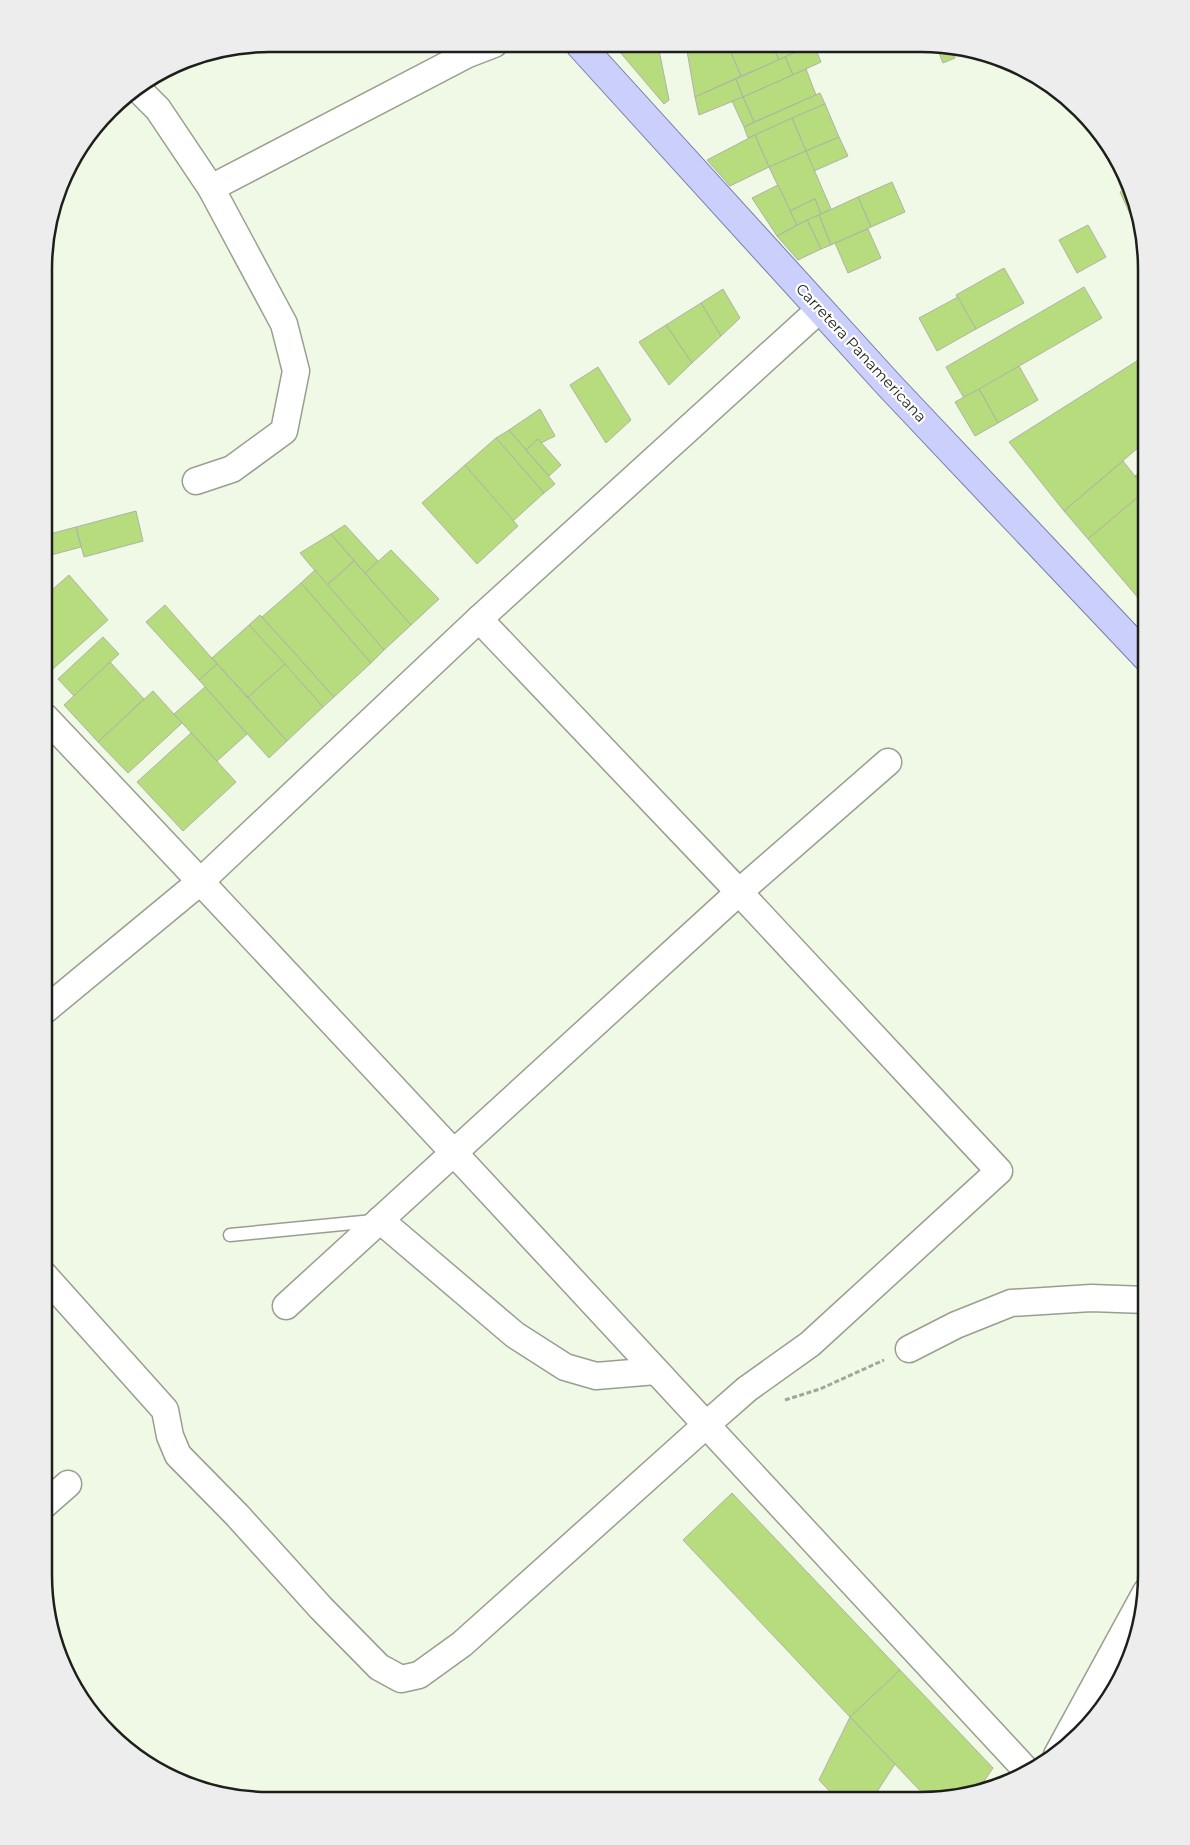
<svg xmlns="http://www.w3.org/2000/svg" width="1190" height="1845" font-family="Montserrat,sans-serif">
<style>
.building{fill:#b7dc7e;stroke:#acb4a3}
.lines{fill:none;stroke-linecap:round;stroke-linejoin:round}
.service-casing{stroke:#989f8e;stroke-width:15}
.minor-casing{stroke:#989f8e;stroke-width:29}
.primary-casing{stroke:#787daa;stroke-width:30}
.path{stroke:#a1a799;stroke-width:3;stroke-dasharray:5 2.5;stroke-linecap:butt}
.service{stroke:#fff;stroke-width:12}
.minor{stroke:#fff;stroke-width:26}
.primary{stroke:#cbcffb;stroke-width:28}
.labels{text-anchor:middle;stroke-width:4.5;stroke-linejoin:round;paint-order:stroke}
.street-label{font-size:15px;fill:#1d201a;stroke:#fff}
.rim{fill:none;stroke:#1d201a;stroke-width:2.5}
</style>
<rect width="100%" height="100%" fill="#f0f8e6"/>
<!-- building -->
<g class="building">
<polygon points="614,45 658,45 669,100 664,104"/>
<polygon points="686,45 728,45 741,76 695,97"/>
<polygon points="728,45 772,45 779,60 741,76"/>
<polygon points="772,45 796,45 799,51 779,60"/>
<polygon points="796,45 811,45 799,51"/>
<polygon points="811,45 814,45 821,62 793,75 785,57"/>
<polygon points="936,46 949,46 955,58 943,63"/>
<polygon points="785,57 793,75 743,97 736,79"/>
<polygon points="806,69 816,95 754,122 743,97"/>
<polygon points="736,79 743,97 699,115 695,97"/>
<polygon points="820,93 825,104 748,138 744,127"/>
<polygon points="743,97 754,122 744,127 732,101"/>
<polygon points="825,104 839,137 806,151 792,118"/>
<polygon points="792,118 806,151 769,167 755,135"/>
<polygon points="755,135 769,167 730,186 707,160"/>
<polygon points="839,137 848,156 814,171 806,151"/>
<polygon points="806,151 831,209 821,214 815,199 790,211 769,167"/>
<polygon points="1124,174 1130,187 1122,191 1117,177"/>
<polygon points="892,182 905,212 871,227 858,197"/>
<polygon points="778,185 797,225 777,236 752,198"/>
<polygon points="1130,187 1135,212 1130,214 1120,192"/>
<polygon points="858,197 871,227 831,245 819,215"/>
<polygon points="815,199 821,214 797,225 790,211"/>
<polygon points="819,215 831,245 821,249 807,220"/>
<polygon points="807,220 821,249 798,260 777,236"/>
<polygon points="1088,225 1106,257 1077,273 1059,240"/>
<polygon points="868,229 881,258 848,273 835,243"/>
<polygon points="1004,268 1024,303 976,329 956,295"/>
<polygon points="1084,287 1102,318 964,398 946,367"/>
<polygon points="723,289 740,318 721,336 701,303"/>
<polygon points="958,297 976,329 937,351 919,318"/>
<polygon points="701,303 721,336 692,363 666,325"/>
<polygon points="666,325 692,363 669,385 639,342"/>
<polygon points="1140,359 1146,378 1146,441 1064,511 1009,442"/>
<polygon points="1019,366 1038,400 998,423 979,389"/>
<polygon points="598,367 631,420 606,443 570,385"/>
<polygon points="979,389 998,423 975,436 955,402"/>
<polygon points="540,409 555,436 541,443 538,439 526,450 509,430"/>
<polygon points="509,430 555,484 544,493 496,438"/>
<polygon points="496,438 544,493 513,521 465,465"/>
<polygon points="538,439 561,465 549,476 526,450"/>
<polygon points="1123,461 1146,490 1088,539 1064,511"/>
<polygon points="465,465 518,526 477,564 422,503"/>
<polygon points="1146,467 1146,489 1135,476"/>
<polygon points="1146,490 1146,595 1140,600 1088,539"/>
<polygon points="136,511 143,541 84,557 76,527"/>
<polygon points="345,525 378,561 365,573 331,534"/>
<polygon points="76,527 81,547 51,555 46,535"/>
<polygon points="331,534 354,561 327,585 300,553"/>
<polygon points="391,550 439,599 411,625 365,573"/>
<polygon points="354,561 411,625 384,650 327,585"/>
<polygon points="315,570 384,650 371,663 301,583"/>
<polygon points="69,575 108,620 45,676 45,596"/>
<polygon points="301,583 371,663 334,697 262,617"/>
<polygon points="165,605 217,664 199,680 146,622"/>
<polygon points="260,615 334,697 323,707 249,625"/>
<polygon points="249,625 285,664 248,697 212,658"/>
<polygon points="103,637 119,654 74,696 58,679"/>
<polygon points="110,662 144,699 98,742 64,705"/>
<polygon points="217,664 287,741 269,758 199,680"/>
<polygon points="285,664 323,707 287,741 248,697"/>
<polygon points="205,687 247,734 217,761 174,714"/>
<polygon points="153,691 182,723 128,773 98,742"/>
<polygon points="191,733 236,782 183,831 137,782"/>
<polygon points="732,1493 900,1670 850,1717 683,1540"/>
<polygon points="900,1670 993,1768 978,1790 929,1800 850,1717"/>
<polygon points="850,1717 895,1764 871,1801 839,1801 819,1780"/>
</g>
<g class="lines">
<defs>
<polyline id="service" points="230,1235 373,1221"/>
<g id="minor">
<polyline points="138,89 158,109 211,188 284,324 296,371 284,431 232,469 196,481"/>
<polyline points="211,188 468,54 494,44"/>
<path d="M45,717C376,1066 701,1420 1028,1772"/>
<polyline points="45,1010 201,881 479,619 820,309"/>
<polyline points="380,1220 515,1335 565,1367 596,1376 656,1371"/>
<polyline points="44,1275 165,1410 170,1436 178,1455 237,1515 321,1608 379,1667 401,1679 419,1675 462,1644 706,1425 747,1389 810,1344 999,1171 739,892 479,619"/>
<polyline points="286,1306 739,892 888,762"/>
<polyline points="909,1349 956,1325 1011,1303 1091,1298 1146,1300"/>
<polyline points="44,1505 68,1484"/>
<polyline points="1057,1755 1146,1592"/>
</g>
<polyline id="primary" points="580,45 889,385 1146,657"/>
</defs>
<!-- service casing -->
<use href="#service" class="service-casing"/>
<!-- minor casing -->
<use href="#minor" class="minor-casing"/>
<!-- primary casing -->
<use href="#primary" class="primary-casing"/>
<!-- path -->
<polyline class="path" points="785,1400 820,1389 884,1360"/>
<!-- service -->
<use href="#service" class="service"/>
<!-- minor -->
<use href="#minor" class="minor"/>
<!-- primary -->
<use href="#primary" class="primary"/>
</g>
<g class="labels">
<!-- street labels -->
<g class="street-label">
<text transform="translate(861 353) rotate(47)" y="5">Carretera Panamericana</text>
</g>
</g>
<!-- crop -->
<path d="M0 0H1190V1845H0ZM269 52H921A217 217 0 0 1 1138 269V1575A217 217 0 0 1 921 1792H269A217 217 0 0 1 52 1575V269A217 217 0 0 1 269 52Z" fill="#ededed" fill-rule="evenodd"/>
<path class="rim" d="M269 52H921A217 217 0 0 1 1138 269V1575A217 217 0 0 1 921 1792H269A217 217 0 0 1 52 1575V269A217 217 0 0 1 269 52Z"/>
</svg>
